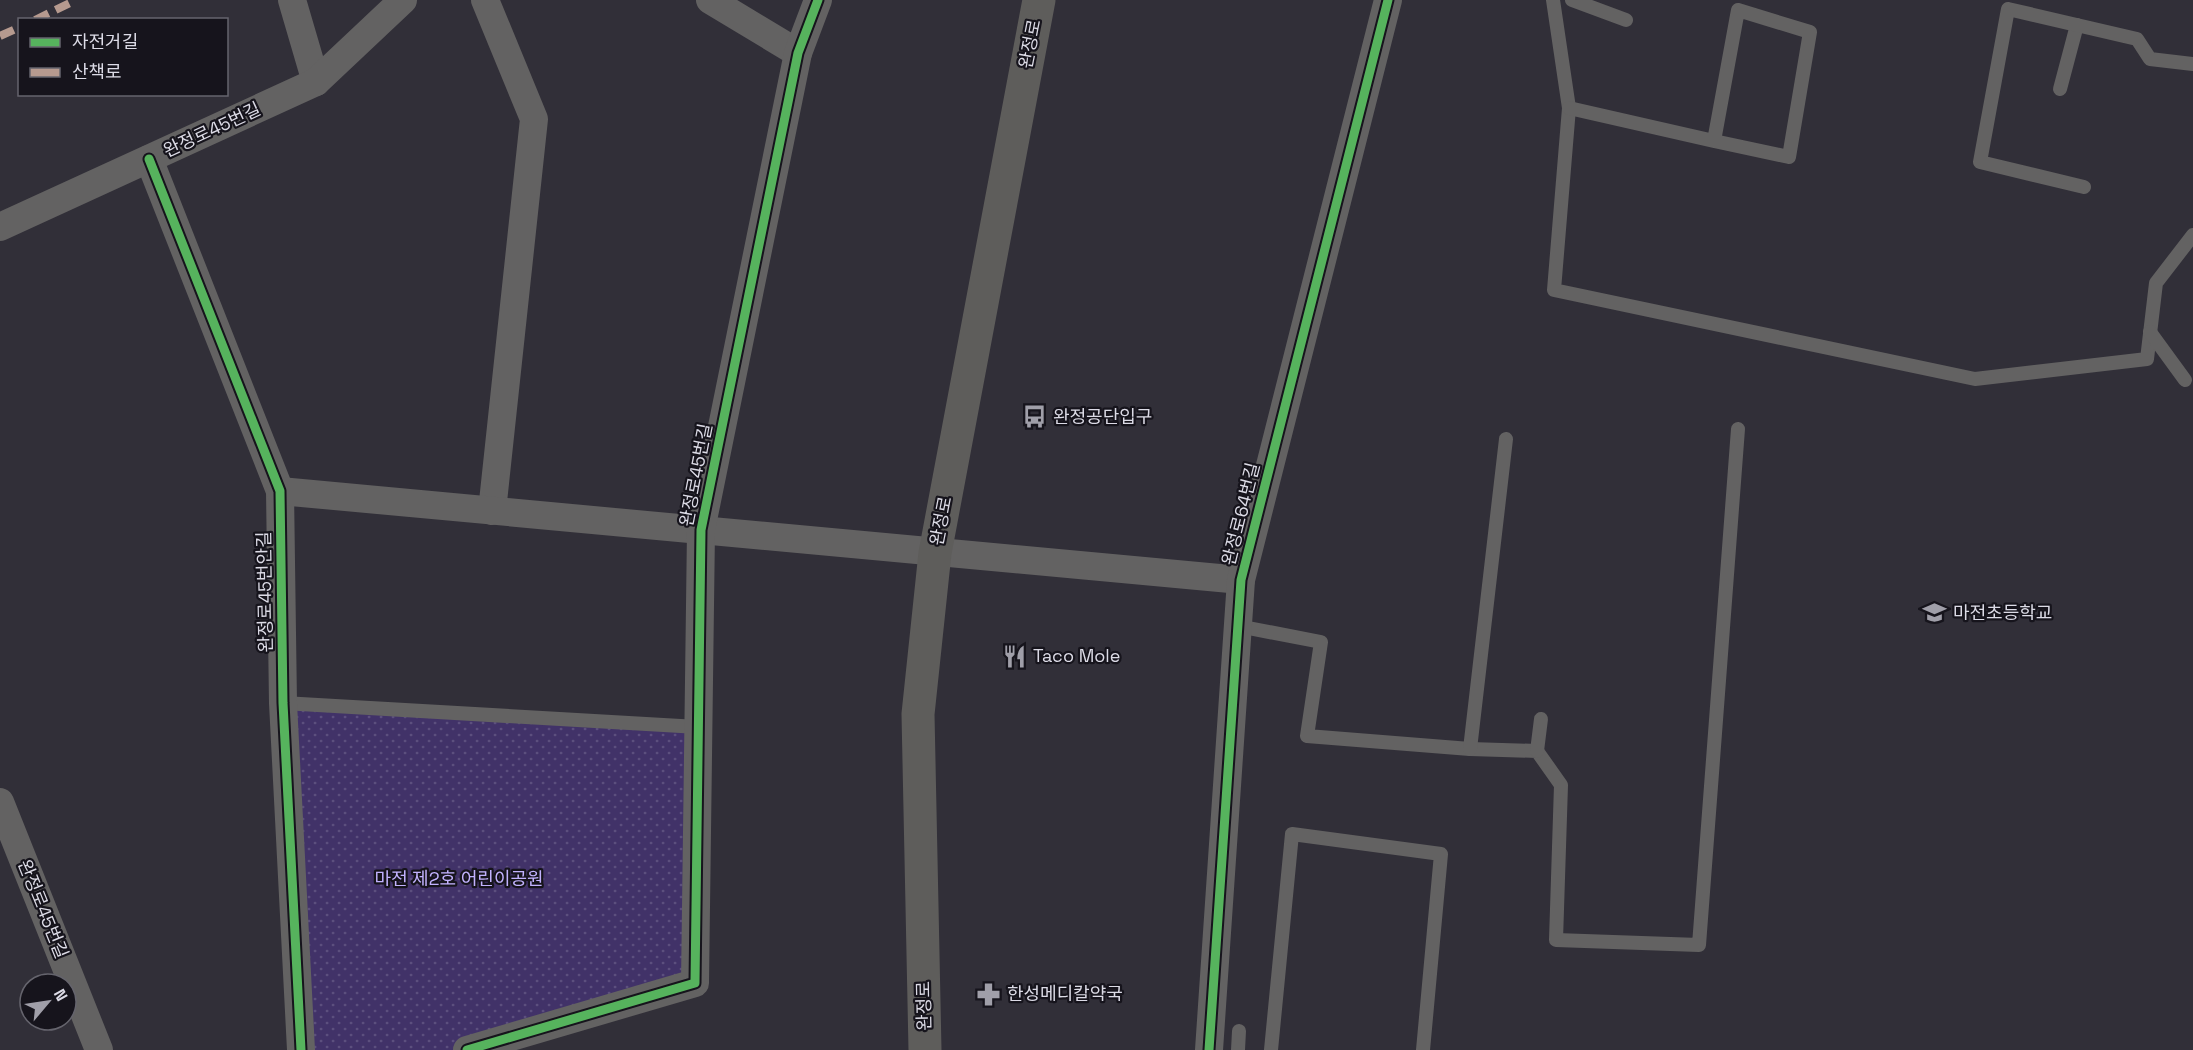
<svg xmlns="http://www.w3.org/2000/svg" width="2193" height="1050" font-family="'Space Grotesk','Noto Sans KR',sans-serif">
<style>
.park{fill:url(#park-dots)}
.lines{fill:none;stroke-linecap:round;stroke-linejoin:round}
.service{stroke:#636262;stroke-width:14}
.minor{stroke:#636262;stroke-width:28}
.secondary{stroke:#5e5d5b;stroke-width:33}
.quiet{stroke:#b69a8f;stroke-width:8;stroke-dasharray:15 8;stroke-linecap:butt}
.cycleway-casing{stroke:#16141c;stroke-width:13}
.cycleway{stroke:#56b35d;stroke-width:9}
.labels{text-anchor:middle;stroke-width:4.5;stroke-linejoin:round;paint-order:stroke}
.street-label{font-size:18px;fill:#dcdbe6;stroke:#16141c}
.poi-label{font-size:18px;fill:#dcdbe6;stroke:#16141c;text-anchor:start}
.park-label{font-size:18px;fill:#c2b2fe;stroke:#16141c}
</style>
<defs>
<pattern id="park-dots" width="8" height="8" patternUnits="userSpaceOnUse" patternTransform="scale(1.5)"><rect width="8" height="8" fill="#413268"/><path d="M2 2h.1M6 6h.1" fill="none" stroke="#5c4f7e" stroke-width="1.8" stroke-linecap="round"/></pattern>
</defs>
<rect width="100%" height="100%" fill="#312f38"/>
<!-- park -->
<polygon class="park" points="283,703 698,727 695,983 467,1050 301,1050"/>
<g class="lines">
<!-- service -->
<g class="service">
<polyline points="1553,0 1569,108 1554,290 1975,379 2147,359 2156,283 2193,235"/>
<polyline points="1572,0 1626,20"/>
<polyline points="2060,89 2077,25"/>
<polyline points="1569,108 1714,141 1738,10 1810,32 1789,157 1714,141"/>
<polyline points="2084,187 1980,162 2008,9 2137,39 2150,59 2193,64"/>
<polyline points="2150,332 2185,380"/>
<polyline points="1238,626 1321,642 1307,736 1470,749 1537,751 1561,785 1556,940 1699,945 1738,429"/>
<polyline points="283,703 698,727"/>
<polyline points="1470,749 1506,439"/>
<polyline points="1537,751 1541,719"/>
<polyline points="1238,1050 1239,1031"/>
<polyline points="1271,1050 1292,834 1441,854 1423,1050"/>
</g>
<!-- minor -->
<g class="minor">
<polyline points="292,0 316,82"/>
<polyline points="485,0 534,119 492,511"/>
<polyline points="710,0 798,53"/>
<polyline points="149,159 280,491 283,703 301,1050"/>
<polyline points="0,227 316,82 403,0"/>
<polyline points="280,491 1241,580"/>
<polyline points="0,802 99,1050"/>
<polyline points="467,1050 695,983 701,530 798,53 818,0"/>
<polyline points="1209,1050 1241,580 1388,0"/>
</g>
<!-- secondary -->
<polyline class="secondary" points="925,1050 918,714 935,553 1039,0"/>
<!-- quiet -->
<g class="quiet">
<polyline points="35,20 76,0"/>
<polyline points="0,36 20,27"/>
</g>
<defs>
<g id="cycleway">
<polyline points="149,159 280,491 283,703 301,1050"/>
<polyline points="467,1050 695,983 701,530 798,53 818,0"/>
<polyline points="1209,1050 1241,580 1388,0"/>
</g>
</defs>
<!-- cycleway casing -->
<use href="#cycleway" class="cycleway-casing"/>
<!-- cycleway -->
<use href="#cycleway" class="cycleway"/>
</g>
<!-- icons -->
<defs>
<symbol id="bus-bare" viewBox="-9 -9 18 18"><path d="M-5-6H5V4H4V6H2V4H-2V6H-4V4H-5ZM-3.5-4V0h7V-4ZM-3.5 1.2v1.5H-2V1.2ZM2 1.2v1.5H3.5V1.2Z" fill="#a09fa9" stroke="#16141c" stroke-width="2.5" paint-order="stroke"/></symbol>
<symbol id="school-bare" viewBox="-9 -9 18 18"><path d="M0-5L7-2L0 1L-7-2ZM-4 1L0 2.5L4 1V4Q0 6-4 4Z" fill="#a09fa9" stroke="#16141c" stroke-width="2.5" paint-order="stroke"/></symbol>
<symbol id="restaurant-bare" viewBox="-9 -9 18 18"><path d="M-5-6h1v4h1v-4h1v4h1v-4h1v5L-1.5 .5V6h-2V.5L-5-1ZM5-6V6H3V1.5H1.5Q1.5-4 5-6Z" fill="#a09fa9" stroke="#16141c" stroke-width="2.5" paint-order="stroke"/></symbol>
<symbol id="pharmacy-bare" viewBox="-9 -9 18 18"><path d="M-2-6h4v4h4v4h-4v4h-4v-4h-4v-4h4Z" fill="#a09fa9" stroke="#16141c" stroke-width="2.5" paint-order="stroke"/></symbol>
</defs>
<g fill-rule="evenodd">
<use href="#bus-bare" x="1018" y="400" width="33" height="33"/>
<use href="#school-bare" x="1918" y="596" width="33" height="33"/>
<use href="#restaurant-bare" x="998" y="640" width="33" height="33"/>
<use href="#pharmacy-bare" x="972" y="978" width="33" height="33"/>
</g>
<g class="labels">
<!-- street labels -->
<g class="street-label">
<text transform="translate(1030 44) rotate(-79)" y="6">완정로</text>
<text transform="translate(212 130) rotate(-25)" y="6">완정로45번길</text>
<text transform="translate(696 475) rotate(-79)" y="6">완정로45번길</text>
<text transform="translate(1241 514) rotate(-76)" y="6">완정로64번길</text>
<text transform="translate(941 521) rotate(-79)" y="6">완정로</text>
<text transform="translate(265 592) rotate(-91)" y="6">완정로45번안길</text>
<text transform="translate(43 909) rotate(68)" y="6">완정로45번길</text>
<text transform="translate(924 1006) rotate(-91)" y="6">완정로</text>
</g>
<!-- poi labels -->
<g class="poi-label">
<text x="1053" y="423">완정공단입구</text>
<text x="1953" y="619">마전초등학교</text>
<text x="1033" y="662">Taco Mole</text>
<text x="1007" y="1000">한성메디칼약국</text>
</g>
<!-- park labels -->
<g class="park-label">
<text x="459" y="885">마전 제2호 어린이공원</text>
</g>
</g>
<!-- legend -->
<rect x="18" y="18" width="210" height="78" fill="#16141c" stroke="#65646d" stroke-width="1.5"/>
<rect x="30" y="38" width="30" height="9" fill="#56b35d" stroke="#65646d" stroke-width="1.5"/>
<text x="72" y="48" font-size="18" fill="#dcdbe6">자전거길</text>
<rect x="30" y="68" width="30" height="9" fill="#b69a8f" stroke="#65646d" stroke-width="1.5"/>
<text x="72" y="78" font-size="18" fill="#dcdbe6">산책로</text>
<!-- north arrow -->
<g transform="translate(48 1002) rotate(61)"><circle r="28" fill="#16141c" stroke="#65646d" stroke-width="1.5"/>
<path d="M0-4.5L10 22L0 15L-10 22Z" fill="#a09fa9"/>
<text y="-9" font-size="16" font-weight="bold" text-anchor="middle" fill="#dcdbe6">N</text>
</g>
</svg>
